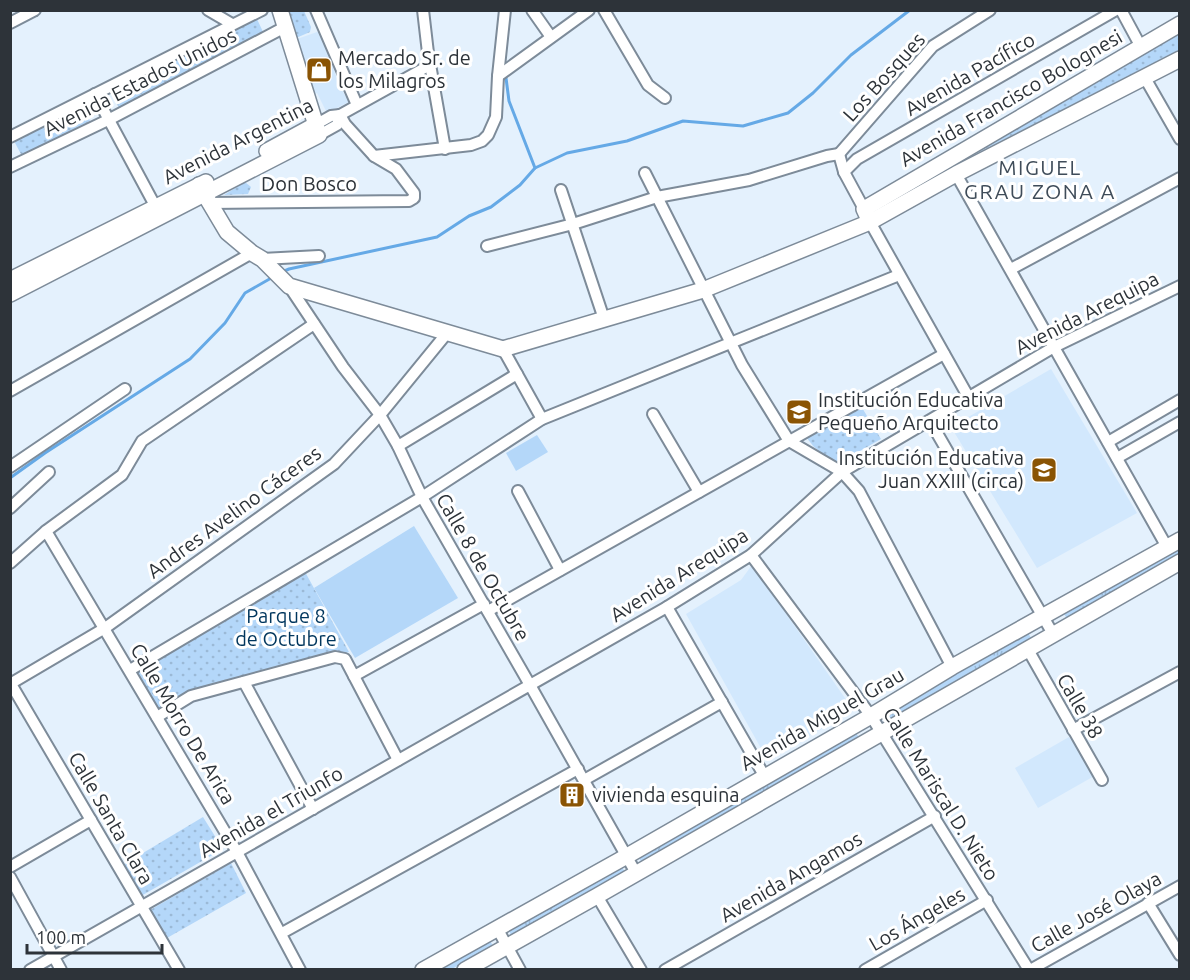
<svg xmlns="http://www.w3.org/2000/svg" width="1190" height="980" font-family="Ubuntu,sans-serif">
<style>
.built{fill:#d2e8fd}
.grass{fill:url(#grass-tufts)}
.park{fill:url(#park-dots)}
.pitch{fill:#b4d7f9}
.lines{fill:none;stroke-linecap:round;stroke-linejoin:round}
.stream{stroke:#65a9e6;stroke-width:3}
.street-casing{stroke:#7d8b99;stroke-width:14}
.secondary-casing{stroke:#7d8b99;stroke-width:18}
.street{stroke:#fff;stroke-width:10}
.secondary{stroke:#fff;stroke-width:15}
.labels{text-anchor:middle;stroke-width:6;stroke-linejoin:round;paint-order:stroke}
.poi-label{font-size:20px;fill:#2d3339;stroke:#fff;text-anchor:start}
.street-label{font-size:20px;fill:#2d3339;stroke:#fff}
.park-label{font-size:20px;fill:#00365d;stroke:#fff}
.neighbourhood-label{font-size:21px;letter-spacing:1.5px;fill:#3f4c59;stroke:#fff}
</style>
<defs>
<pattern id="grass-tufts" width="24" height="20" patternUnits="userSpaceOnUse" patternTransform="scale(1.5)"><rect width="24" height="20" fill="#b4d7f9"/><path d="M3 7l-1-3M5 7V3M7 7l1-3M15 17l-1-3M17 17v-4M19 17l1-3" fill="none" stroke="#9bb9d6"/></pattern>
<pattern id="park-dots" width="8" height="8" patternUnits="userSpaceOnUse" patternTransform="scale(1.5)"><rect width="8" height="8" fill="#b4d7f9"/><path d="M2 2h.1M6 6h.1" fill="none" stroke="#9bb9d6" stroke-width="1.8" stroke-linecap="round"/></pattern>
</defs>
<rect width="100%" height="100%" fill="#e4f1fd"/>
<!-- built -->
<g class="built">
<polygon points="320,31 340,87 349,102 327,113 317,93 311,95 297,39"/>
<polygon points="1051,369 1137,513 1037,568 951,427"/>
<polygon points="752,565 854,711 767,759 686,614 741,580"/>
<polygon points="1069,737 1096,775 1038,808 1015,768"/>
</g>
<!-- grass -->
<g class="grass">
<polygon points="1179,544 1179,557 1068,620 1062,611"/>
<polygon points="1026,629 1031,638 888,722 882,713"/>
<polygon points="854,729 859,738 642,863 637,855"/>
<polygon points="620,864 625,872 512,937 508,929"/>
<polygon points="488,937 493,946 452,969 430,970"/>
</g>
<!-- park -->
<g class="park">
<polygon points="287,11 304,11 311,27 310,32 296,38"/>
<polygon points="257,19 264,34 119,108 112,94"/>
<polygon points="1179,31 1179,50 876,205"/>
<polygon points="83,106 90,121 22,156 14,141"/>
<polygon points="245,182 251,187 248,194 224,195"/>
<polygon points="861,406 881,439 837,464 814,447 806,437"/>
<polygon points="304,570 349,652 192,695 157,710 135,674 136,669"/>
<polygon points="203,817 223,849 141,896 123,865"/>
<polygon points="231,863 246,893 167,938 150,910"/>
</g>
<!-- pitch -->
<g class="pitch">
<polygon points="537,435 548,452 516,471 506,453"/>
<polygon points="414,526 458,598 355,658 314,588"/>
</g>
<g class="lines">
<!-- stream -->
<g class="stream">
<polyline points="506,78 509,101 535,168"/>
<polyline points="282,272 289,269 437,237 469,216 491,207 520,185 535,168 567,153 627,141 683,121 743,126 788,113 813,93 851,55 910,10"/>
<polyline points="10,478 45,453 190,359 225,323 245,293 273,277"/>
</g>
<defs>
<g id="street">
<polyline points="208,10 232,24"/>
<polyline points="316,10 357,105"/>
<polyline points="423,10 428,53 445,149"/>
<polyline points="532,10 551,37"/>
<polyline points="604,10 648,85 665,98"/>
<polyline points="1121,10 1141,47"/>
<polyline points="10,23 35,10"/>
<polyline points="498,76 589,10"/>
<polyline points="1145,78 1180,139"/>
<polyline points="95,94 159,213"/>
<polyline points="340,115 345,124 374,156 471,145 482,141 488,135 496,117 498,76 505,10"/>
<polyline points="315,125 331,116 340,115 430,65"/>
<polyline points="319,135 337,125 340,115"/>
<polyline points="10,137 262,10"/>
<polyline points="839,154 933,46 990,10"/>
<polyline points="839,154 844,172 864,209"/>
<polyline points="10,167 110,119 285,27"/>
<polyline points="844,172 857,159 1116,10"/>
<polyline points="645,173 742,365 789,441 842,472 859,491 952,667"/>
<polyline points="956,174 1167,547"/>
<polyline points="561,190 604,319"/>
<polyline points="209,203 409,201 414,198 414,193 396,169 374,156"/>
<polyline points="870,222 969,398"/>
<polyline points="487,246 573,224 657,197 749,180 827,156 839,154"/>
<polyline points="262,259 319,256"/>
<polyline points="1011,269 1180,178"/>
<polyline points="289,286 343,367 380,415 398,446 422,497 530,685 636,873"/>
<polyline points="503,349 542,419"/>
<polyline points="10,391 252,253"/>
<polyline points="653,414 699,492"/>
<polyline points="930,421 1053,634"/>
<polyline points="1108,442 1180,400"/>
<polyline points="398,446 517,374"/>
<polyline points="1117,458 1180,422"/>
<polyline points="10,467 125,389"/>
<polyline points="518,491 560,570"/>
<polyline points="10,508 49,472"/>
<polyline points="46,531 237,852 300,970"/>
<polyline points="751,555 871,716 1029,970"/>
<polyline points="10,563 46,531 122,475 142,441 314,324"/>
<polyline points="667,607 765,777"/>
<polyline points="488,611 944,354"/>
<polyline points="1027,648 1102,780"/>
<polyline points="130,670 422,497 542,419 899,275"/>
<polyline points="354,676 484,604"/>
<polyline points="244,682 313,809"/>
<polyline points="10,684 105,628 334,464 380,415 447,333"/>
<polyline points="11,684 179,970"/>
<polyline points="157,717 191,696 335,657 345,659 398,760"/>
<polyline points="1073,730 1180,672"/>
<polyline points="584,780 722,702"/>
<polyline points="10,867 91,820"/>
<polyline points="10,877 61,970"/>
<polyline points="597,896 641,970"/>
<polyline points="1148,903 1180,955"/>
<polyline points="497,928 520,970"/>
<polyline points="282,933 578,769"/>
<polyline points="30,970 667,607 751,555 842,472 1054,347 1180,286"/>
<polyline points="665,970 935,816"/>
<polyline points="865,970 987,900"/>
<polyline points="1030,970 1180,886"/>
</g>
<g id="secondary">
<polyline points="267,151 315,125"/>
<polyline points="199,185 227,232 252,253 262,259 289,286 503,349 703,290 870,222 956,174 1180,59"/>
<polyline points="870,222 864,209 1180,24"/>
<polyline points="10,280 206,182"/>
<polyline points="10,294 319,135 280,10"/>
<polyline points="423,970 627,856 871,716 952,667 1180,540"/>
<polyline points="465,970 597,896 1180,562"/>
</g>
</defs>
<!-- street casing -->
<use href="#street" class="street-casing"/>
<!-- secondary casing -->
<use href="#secondary" class="secondary-casing"/>
<!-- street -->
<use href="#street" class="street"/>
<!-- secondary -->
<use href="#secondary" class="secondary"/>
</g>
<!-- icons -->
<defs>
<symbol id="shop-square" viewBox="-11 -11 22 22"><rect x="-9" y="-9" width="18" height="18" rx="4" fill="#8a5404" stroke="#fff"/><path d="M-5-2.5h2.3a2.7 3.5 0 0 1 5.4 0H5L5.5 6h-11ZM-1.5-2.5h3a1.5 2.3 0 0 0-3 0Z" fill="#fff"/></symbol>
<symbol id="school-square" viewBox="-11 -11 22 22"><rect x="-9" y="-9" width="18" height="18" rx="4" fill="#8a5404" stroke="#fff"/><path d="M0-5L7-2L0 1L-7-2ZM-4 1L0 2.5L4 1V4Q0 6-4 4Z" fill="#fff"/></symbol>
<symbol id="building-square" viewBox="-11 -11 22 22"><rect x="-9" y="-9" width="18" height="18" rx="4" fill="#8a5404" stroke="#fff"/><path d="M-4-6H4V6H1V3H-1V6H-4ZM-2.5-4.3h1.7v1.8h-1.7ZM.8-4.3h1.7v1.8H.8ZM-2.5-1h1.7V.8h-1.7ZM.8-1h1.7V.8H.8Z" fill="#fff"/></symbol>
</defs>
<g fill-rule="evenodd">
<use href="#shop-square" x="304" y="55" width="30" height="30"/>
<use href="#school-square" x="784" y="397" width="30" height="30"/>
<use href="#school-square" x="1029" y="455" width="30" height="30"/>
<use href="#building-square" x="557" y="780" width="30" height="30"/>
</g>
<g class="labels">
<!-- poi labels -->
<g class="poi-label">
<text x="338" y="65">Mercado Sr. de<tspan x="338" dy="23">los Milagros</tspan></text>
<text x="818" y="407">Institución Educativa<tspan x="818" dy="23">Pequeño Arquitecto</tspan></text>
<text x="1024" y="465" text-anchor="end">Institución Educativa<tspan x="1024" dy="23">Juan XXIII (circa)</tspan></text>
<text x="592" y="802">vivienda esquina</text>
</g>
<!-- street labels -->
<g class="street-label">
<text transform="translate(970 74) rotate(-30)" y="7">Avenida Pacífico</text>
<text transform="translate(884 77) rotate(-48)" y="7">Los Bosques</text>
<text transform="translate(140 82) rotate(-27)" y="7">Avenida Estados Unidos</text>
<text transform="translate(1011 98) rotate(-30)" y="7">Avenida Francisco Bolognesi</text>
<text transform="translate(238 141) rotate(-27)" y="7">Avenida Argentina</text>
<text x="309" y="191">Don Bosco</text>
<text transform="translate(1087 313) rotate(-27)" y="7">Avenida Arequipa</text>
<text transform="translate(234 512) rotate(-36)" y="7">Andres Avelino Cáceres</text>
<text transform="translate(483 567) rotate(60)" y="7">Calle 8 de Octubre</text>
<text transform="translate(679 575) rotate(-32)" y="7">Avenida Arequipa</text>
<text transform="translate(1080 706) rotate(60)" y="7">Calle 38</text>
<text transform="translate(822 719) rotate(-30)" y="7">Avenida Miguel Grau</text>
<text transform="translate(183 724) rotate(59)" y="7">Calle Morro De Arica</text>
<text transform="translate(941 794) rotate(58)" y="7">Calle Mariscal D. Nieto</text>
<text transform="translate(271 812) rotate(-30)" y="7">Avenida el Triunfo</text>
<text transform="translate(111 818) rotate(60)" y="7">Calle Santa Clara</text>
<text transform="translate(791 877) rotate(-30)" y="7">Avenida Angamos</text>
<text transform="translate(1096 912) rotate(-29)" y="7">Calle José Olaya</text>
<text transform="translate(917 919) rotate(-30)" y="7">Los Ángeles</text>
</g>
<!-- park labels -->
<g class="park-label">
<text x="286" y="623">Parque 8<tspan x="286" dy="23">de Octubre</tspan></text>
</g>
<!-- neighbourhood labels -->
<g class="neighbourhood-label">
<text x="1040" y="175">MIGUEL<tspan x="1040" dy="24">GRAU ZONA A</tspan></text>
</g>
</g>
<!-- border -->
<rect width="1190" height="980" fill="none" stroke="#2d3339" stroke-width="24"/>
<!-- scale -->
<path d="M27 944v9h135v-9" fill="none" stroke="#2d3339" stroke-width="3"/>
<text x="36" y="944" font-size="18" fill="#2d3339" stroke="#ffffff" stroke-width="4.5" paint-order="stroke">100 m</text>
</svg>
